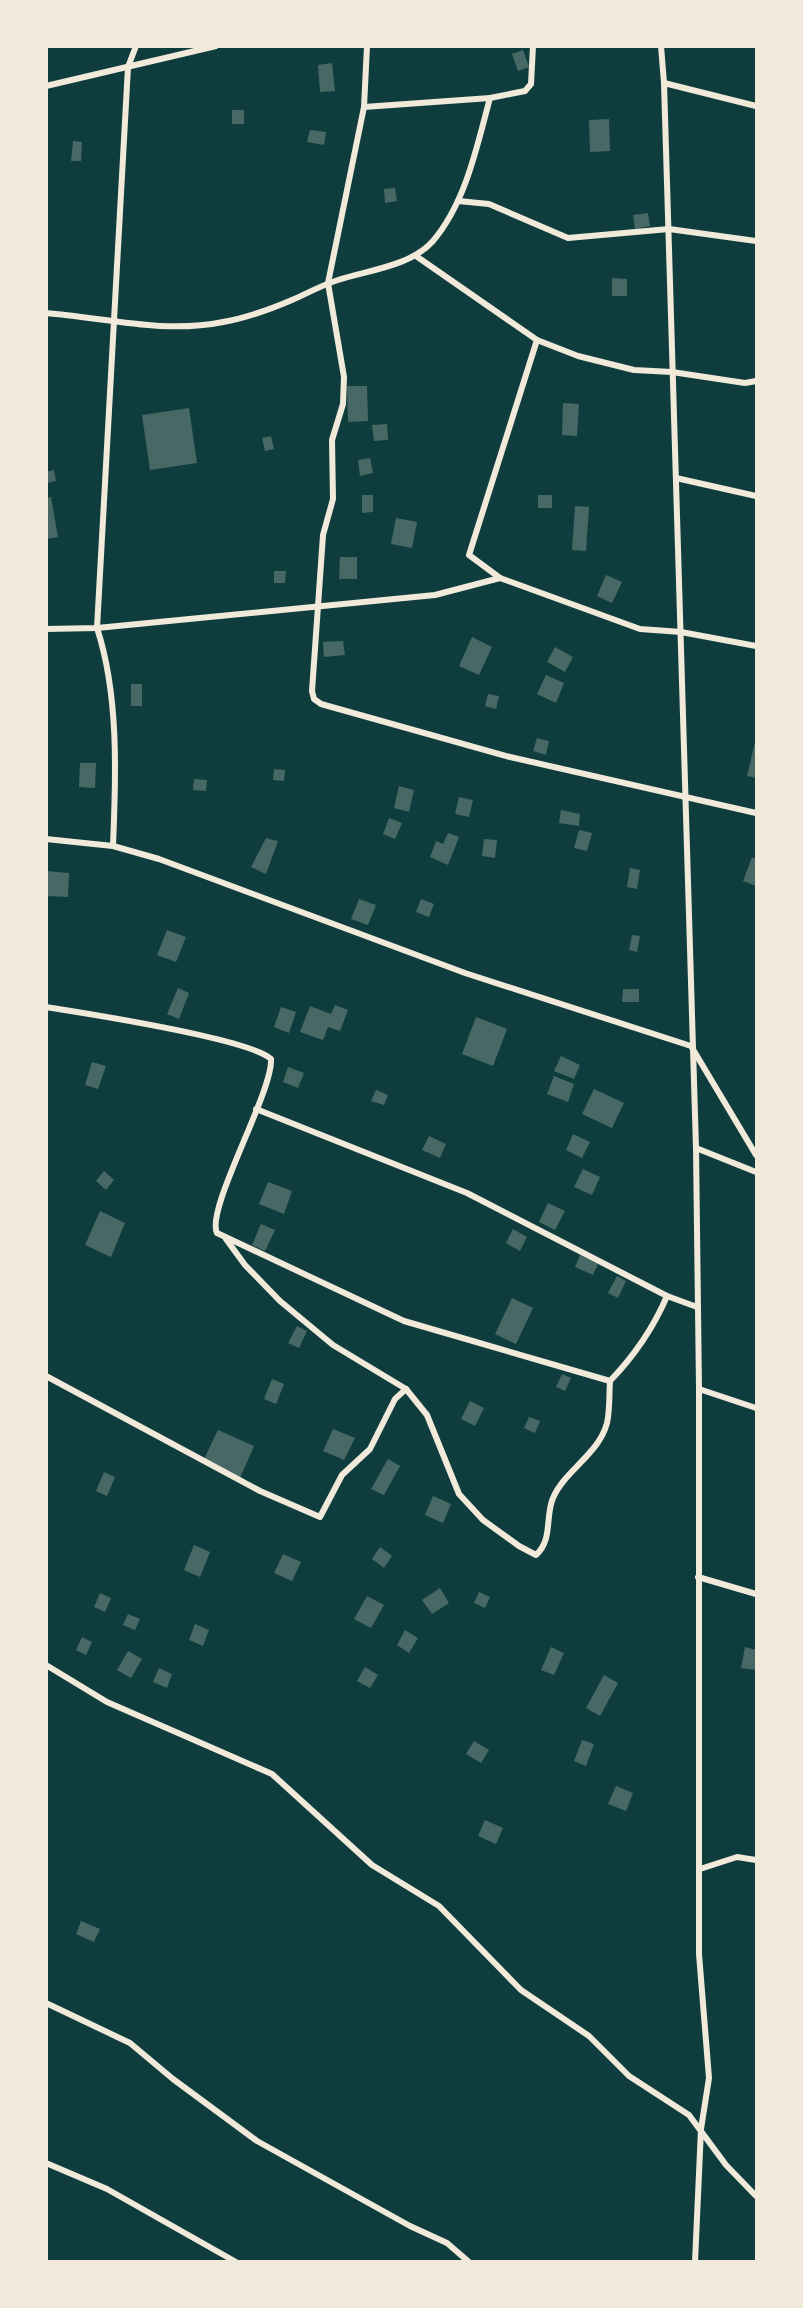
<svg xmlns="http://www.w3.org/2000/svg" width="803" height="2308" font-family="'PT Serif',serif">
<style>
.building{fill:#486865}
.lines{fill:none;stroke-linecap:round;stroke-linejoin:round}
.minor{stroke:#f1e9da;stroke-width:6}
</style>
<rect width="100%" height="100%" fill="#0f3d3e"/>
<!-- building -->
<g class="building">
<polygon points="523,50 529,67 518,71 512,54"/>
<polygon points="332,63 335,91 320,92 318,65"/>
<rect x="232" y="110" width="12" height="14"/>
<polygon points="609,119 610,151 590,152 589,120"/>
<polygon points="310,130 326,132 324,145 307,142"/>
<polygon points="73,141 82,142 81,161 71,161"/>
<polygon points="395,188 397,201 385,203 384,189"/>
<polygon points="648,213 650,226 635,229 633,215"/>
<polygon points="612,278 627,279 627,296 612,296"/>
<polygon points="347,386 367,386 368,421 348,422"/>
<polygon points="563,403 579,404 577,436 562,435"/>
<polygon points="189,408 197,463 150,470 142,415"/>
<polygon points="387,424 388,440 374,441 372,425"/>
<polygon points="271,436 274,449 265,451 262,438"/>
<polygon points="370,458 373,473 360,476 358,460"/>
<polygon points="54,470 56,481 46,483 46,472"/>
<polygon points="362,495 373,495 373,512 362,513"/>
<rect x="538" y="495" width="14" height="13"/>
<polygon points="51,497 58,537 46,539 46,498"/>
<polygon points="575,506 589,507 586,551 572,550"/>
<polygon points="396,518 417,522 412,548 391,544"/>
<polygon points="340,557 357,557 357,579 339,579"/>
<polygon points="274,571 286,571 285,583 274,583"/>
<polygon points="606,575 622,582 612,603 597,596"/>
<polygon points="472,637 492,647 479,675 459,666"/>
<polygon points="343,641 345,655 324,657 323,642"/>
<polygon points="555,647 573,657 565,672 547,662"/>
<polygon points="546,675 564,683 556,703 537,694"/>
<rect x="131" y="684" width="11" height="22"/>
<polygon points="488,694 499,696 496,709 485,706"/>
<polygon points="537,738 549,741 546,755 533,751"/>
<polygon points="756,738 756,778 747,776"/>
<polygon points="80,763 96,763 95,788 79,787"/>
<polygon points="274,769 285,770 284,781 273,780"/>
<polygon points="194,779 207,780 206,791 193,790"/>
<polygon points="399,786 414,790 409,812 394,808"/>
<polygon points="459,797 473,800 469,817 455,814"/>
<polygon points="561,810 580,814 579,826 559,823"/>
<polygon points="389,818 402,823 395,839 383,834"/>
<polygon points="579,830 592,833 587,851 574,848"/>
<polygon points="448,833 459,837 448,865 430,857 436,841 443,844"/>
<polygon points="266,838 278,841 266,874 251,867"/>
<polygon points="484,839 497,840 495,858 482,856"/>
<polygon points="752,857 756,859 756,886 743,881"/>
<polygon points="630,868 640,870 637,889 627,887"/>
<polygon points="46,871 69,873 68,897 46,896"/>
<polygon points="359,899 376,905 368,925 351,919"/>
<polygon points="421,899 434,904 429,917 416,912"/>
<polygon points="167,930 186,937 176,962 157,955"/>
<polygon points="632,935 640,936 637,952 629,950"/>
<polygon points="178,988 189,993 179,1019 167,1014"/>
<polygon points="623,989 639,989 639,1002 622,1002"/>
<polygon points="335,1005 348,1010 340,1031 328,1027 323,1040 300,1032 310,1006 331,1014"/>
<polygon points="281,1007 296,1012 289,1033 274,1027"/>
<polygon points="476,1017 507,1029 493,1066 462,1054"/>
<polygon points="561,1056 580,1065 574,1079 554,1071"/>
<polygon points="92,1062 106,1066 98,1089 85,1085"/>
<polygon points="288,1067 304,1073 298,1088 283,1082"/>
<polygon points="554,1076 574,1084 568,1102 547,1094"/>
<polygon points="594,1089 624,1103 612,1128 582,1114"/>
<polygon points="376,1090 388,1095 384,1105 371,1101"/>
<polygon points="573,1134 590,1142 582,1158 566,1150"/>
<polygon points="429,1136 446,1144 440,1158 422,1150"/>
<polygon points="583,1169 600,1177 592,1195 574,1187"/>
<polygon points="104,1171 114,1180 106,1190 96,1181"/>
<polygon points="268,1182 292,1191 284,1214 259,1204"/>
<polygon points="548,1203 565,1211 555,1230 539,1222"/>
<polygon points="100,1211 125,1223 111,1257 85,1245"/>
<polygon points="261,1224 275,1230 265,1251 252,1245"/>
<polygon points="513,1229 527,1237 520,1251 506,1243"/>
<polygon points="580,1255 598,1264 593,1275 575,1267"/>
<polygon points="617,1276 626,1281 618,1298 608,1293"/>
<polygon points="512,1298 533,1308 516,1344 495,1334"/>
<polygon points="297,1326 307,1331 299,1348 288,1343"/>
<polygon points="562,1374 571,1378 565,1391 556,1387"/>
<polygon points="272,1379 284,1384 276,1404 264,1399"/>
<polygon points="470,1401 484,1408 475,1426 461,1419"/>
<polygon points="529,1417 540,1421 535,1433 524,1428"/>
<polygon points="333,1429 355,1438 344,1460 323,1451"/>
<polygon points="218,1430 254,1446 240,1478 203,1461"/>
<polygon points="388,1459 400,1466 384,1495 371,1489"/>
<polygon points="104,1472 115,1477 107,1496 96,1491"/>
<polygon points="433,1496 451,1504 443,1523 425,1515"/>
<polygon points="194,1545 210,1552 200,1577 184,1570"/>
<polygon points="380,1547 392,1556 384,1568 372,1559"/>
<polygon points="283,1554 301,1562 292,1581 274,1573"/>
<polygon points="440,1588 449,1603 432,1614 422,1600"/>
<polygon points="479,1592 490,1597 485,1608 474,1603"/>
<polygon points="100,1593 111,1598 105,1612 94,1607"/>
<polygon points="367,1596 384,1605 371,1628 354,1619"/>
<polygon points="128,1614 140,1619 135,1630 123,1625"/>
<polygon points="195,1624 209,1630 203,1646 189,1640"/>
<polygon points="405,1630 418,1638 409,1653 397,1645"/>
<polygon points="82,1637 92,1642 86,1655 76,1650"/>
<polygon points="551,1647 564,1653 554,1675 541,1670"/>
<polygon points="745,1647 756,1650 756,1670 741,1668"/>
<polygon points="128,1651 142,1659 131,1678 117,1670"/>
<polygon points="365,1667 378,1675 370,1688 357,1681"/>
<polygon points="159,1668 172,1674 167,1688 153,1682"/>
<polygon points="604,1675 618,1683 600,1716 586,1708"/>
<polygon points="582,1740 594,1744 586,1766 574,1761"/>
<polygon points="474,1741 489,1750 481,1763 466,1754"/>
<polygon points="616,1786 633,1793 626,1811 608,1804"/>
<polygon points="485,1820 503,1828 496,1844 478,1836"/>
<polygon points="81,1921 100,1929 94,1942 76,1934"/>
</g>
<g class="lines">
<!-- minor -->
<g class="minor">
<polyline points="367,46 364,107 328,283 344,377 343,404 332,440 333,499 323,535 312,691 314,699 321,704 510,757 756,813"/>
<polyline points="661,46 664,83 696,1148 699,1389 699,1954 709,2078 701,2129 695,2262"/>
<polyline points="664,83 756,106"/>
<polyline points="46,86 216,46"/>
<polyline points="364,107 490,98 525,91 531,84 533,46"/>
<polyline points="458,201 489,204 568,238 669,229 756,241"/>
<polyline points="416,256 537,340 578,356 634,370 672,372 745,383 756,381"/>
<path d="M46,313C106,318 163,334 223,322C246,318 271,309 292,300C308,293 322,285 338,280C369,270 411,266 433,241C466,202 477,146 490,98"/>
<polyline points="537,340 469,555 500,578 640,629 681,632 756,646"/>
<polyline points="676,478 756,496"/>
<polyline points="46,629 97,628 435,595 500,578"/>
<polyline points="46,839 113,846 159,859 465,973 691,1046 756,1155"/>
<path d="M113,846C116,776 119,695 97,628L128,67L136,46"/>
<path d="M46,1007C84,1013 250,1039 271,1059C273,1092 205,1210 217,1233L404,1321L610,1381"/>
<polyline points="256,1109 467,1193 667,1296 697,1307"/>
<polyline points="696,1148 756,1172"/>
<path d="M226,1239L245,1265L280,1301L333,1345L406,1389L427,1415L459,1494L483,1520L519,1546L536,1555C553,1540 545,1516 553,1498C565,1470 599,1454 607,1423C610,1410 609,1395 610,1381C635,1355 653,1329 667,1296"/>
<polyline points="46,1376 260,1491 320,1517 342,1475 370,1449 395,1399 406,1389"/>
<polyline points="699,1389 756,1408"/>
<polyline points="698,1577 756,1594"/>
<polyline points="46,1665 107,1702 272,1774 372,1865 439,1906 521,1990 589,2036 629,2076 689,2115 726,2165 756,2196"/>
<polyline points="700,1869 737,1857 756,1860"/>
<polyline points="46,2003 130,2043 173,2079 257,2141 410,2226 447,2243 469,2262"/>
<polyline points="46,2163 107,2189 236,2262"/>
</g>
</g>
<!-- border -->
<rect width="803" height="2308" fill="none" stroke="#f1e9da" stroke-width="96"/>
</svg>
